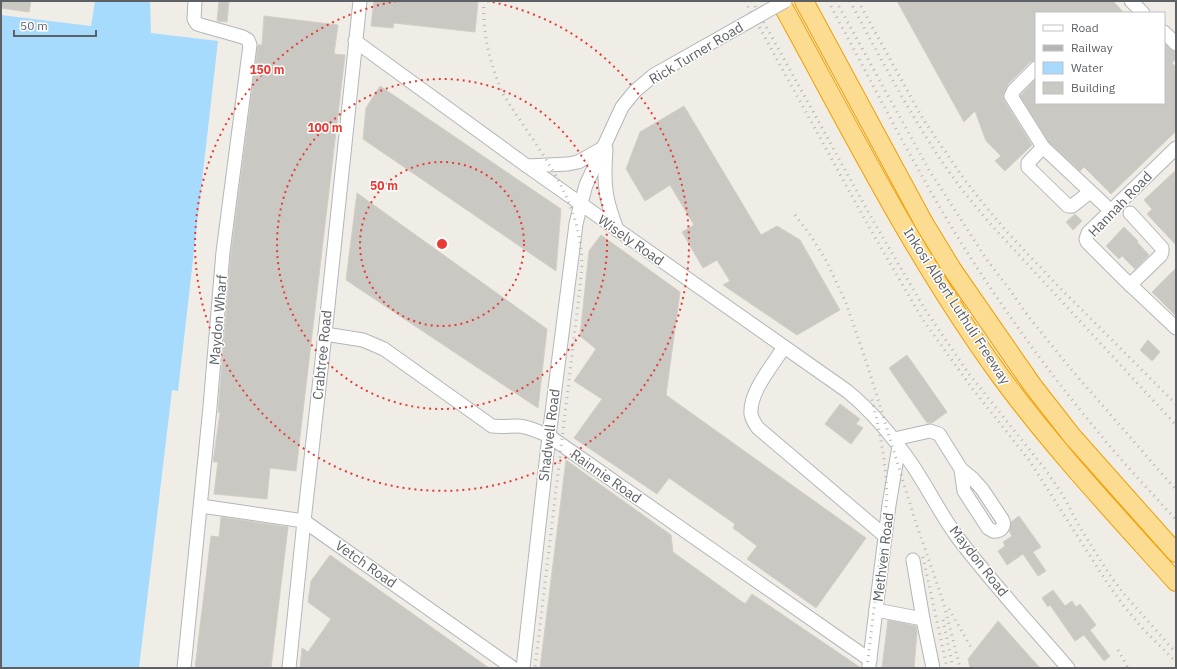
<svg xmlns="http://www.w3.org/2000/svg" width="1177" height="669" font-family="'IBM Plex Sans',sans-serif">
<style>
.water{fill:#a7dbfe}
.building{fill:#cac8c3;stroke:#d4cec4}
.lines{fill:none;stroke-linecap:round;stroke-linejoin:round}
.minor-casing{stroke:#b3b6ba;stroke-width:15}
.highway-casing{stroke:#f19f03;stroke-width:20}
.minor{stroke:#fff;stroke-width:13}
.highway{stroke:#fbdc90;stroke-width:18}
.rail{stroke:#b4b5b6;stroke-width:3;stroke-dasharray:1 5;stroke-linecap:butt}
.minor-bridge-casing{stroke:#b3b6ba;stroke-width:15;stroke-linecap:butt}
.minor-bridge{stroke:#fff;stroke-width:13}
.ring{fill:none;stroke:#e73b34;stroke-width:2;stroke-dasharray:2 4}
.labels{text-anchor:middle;stroke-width:3;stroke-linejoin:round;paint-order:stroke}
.street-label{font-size:14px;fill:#5d6166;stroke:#fff}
.centre{fill:#e73b34;stroke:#fff;stroke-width:2}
.ring-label{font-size:12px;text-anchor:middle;font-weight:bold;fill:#e73b34;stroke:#fff;stroke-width:3;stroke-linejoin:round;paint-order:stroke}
</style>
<rect width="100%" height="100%" fill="#efede6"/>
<!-- water -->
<polygon class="water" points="95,1 150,1 151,33 218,41 178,391 172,390 139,668 1,668 1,15 91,26"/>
<!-- building -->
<g class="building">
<polygon points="1,1 31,1 29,12 1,8"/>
<polygon points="219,1 229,1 227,22 217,21"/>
<polygon points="374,1 478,1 475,32 394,23 393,28 371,26"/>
<polygon points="897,1 1113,1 1124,13 1036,13 1036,60 1030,62 1008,84 1003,96 1004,100 1032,145 1005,171 995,161 1001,156 986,141 975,111 964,122"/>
<polygon points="264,16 338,25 334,54 345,55 296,471 270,468 267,499 214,494 218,462 213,462 220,413 218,412 231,253 258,45 262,45"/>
<polygon points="1164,43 1171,50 1176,52 1176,59 1172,63 1176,67 1176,131 1111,194 1084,167 1080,171 1049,142 1020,96 1036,79 1036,103 1164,103"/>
<polygon points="380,86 561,209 556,271 363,139 366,108"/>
<polygon points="684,106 761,235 777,226 800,240 840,310 797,335 723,285 730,281 717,260 703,268 682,232 694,225 670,185 645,201 626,169 640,132"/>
<polygon points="1176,170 1176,245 1147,214 1152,209 1144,200"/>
<polygon points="357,193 547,329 538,408 346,280"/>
<polygon points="1075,214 1082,221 1073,230 1066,222"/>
<polygon points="1124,227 1138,241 1137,242 1149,255 1135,269 1122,256 1119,259 1106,246"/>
<polygon points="601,235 680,292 666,395 866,538 816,608 747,559 757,546 733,528 735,524 669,478 657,494 574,438 602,399 574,381 596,349 580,336 589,251"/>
<polygon points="1176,268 1176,316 1152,292"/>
<polygon points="1148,340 1160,352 1152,361 1140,350"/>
<polygon points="907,355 947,412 932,423 927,423 889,368"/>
<polygon points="840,404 860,419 856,424 863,428 851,444 825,424"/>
<polygon points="566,460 671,535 673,552 745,604 752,594 861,668 540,668"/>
<polygon points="1019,516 1041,547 1033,552 1046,571 1038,576 1023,554 1007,565 998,551 1005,546 1003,542 1012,536 1009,531 1011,522"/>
<polygon points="221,517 288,527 271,668 195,668 211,536 219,537"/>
<polygon points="330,555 489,668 300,668 302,648 308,652 331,619 308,602 311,581"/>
<polygon points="1053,590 1065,606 1072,601 1076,607 1080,604 1096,625 1090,630 1110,656 1104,661 1084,635 1075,641 1050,605 1048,607 1042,598"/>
<polygon points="888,620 916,626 917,632 914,668 882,668"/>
<polygon points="998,621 1040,668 970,668 968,659"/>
</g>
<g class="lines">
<defs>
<g id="minor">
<polyline points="1131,1 1143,13"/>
<polyline points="1164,32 1176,44"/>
<path d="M355,41L527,166L847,391C873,412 894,438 913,466C929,490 941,515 958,538C992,583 1031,625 1068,668"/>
<polyline points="1036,68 1014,90 1011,96 1043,147"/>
<polyline points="1176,148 1088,233 1086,239 1087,242 1123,278 1176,328"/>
<path d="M606,149C605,163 604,176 606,190C607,204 613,217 617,230"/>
<polyline points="527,166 568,164 578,162 603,148"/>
<polyline points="1090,192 1072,206 1068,206 1028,167 1028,163 1043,147 1111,211"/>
<polyline points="1130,285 1161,255 1162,252 1162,248 1130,213"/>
<path d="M325,334L363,340L384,349L492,426C501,427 509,426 518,426C528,426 539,432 549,436L870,660"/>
<path d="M784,347C773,365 749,392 751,414C752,419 755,424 758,428L885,536"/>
<path d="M894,439L930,431L939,434L961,469L973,479L982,489L1002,519C1006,526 1001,532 993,531L988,528L964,491L961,469"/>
<polyline points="201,506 304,521 513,668"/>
<polyline points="913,560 923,619"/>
<polyline points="876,610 923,619 933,668"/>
<polyline points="869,666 889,505 899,446"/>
<polyline points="184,668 210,407 223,252 250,45 248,40 243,37 197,24 194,19 195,1"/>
<polyline points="289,668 304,521 325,334 360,1"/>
<polyline points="523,668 549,436 576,224 581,203 586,185 622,107 635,91 654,75"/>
</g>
<g id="highway">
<path d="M780,1C850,128 915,259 1001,377C1054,449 1116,515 1176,582"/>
<polyline points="804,1 924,223 952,269 1033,386 1072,436 1176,553"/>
</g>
</defs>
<!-- minor casing -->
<use href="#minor" class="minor-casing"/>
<!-- highway casing -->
<use href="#highway" class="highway-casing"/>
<!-- minor -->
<use href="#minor" class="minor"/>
<!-- highway -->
<use href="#highway" class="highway"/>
<!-- rail -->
<g class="rail">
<path d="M484,1C482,33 490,63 502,92C532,142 576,190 581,251C583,263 581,275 580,287L535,668"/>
<polyline points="745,1 869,227 923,320 972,388 1029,460 1106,581 1123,605 1144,630 1176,662"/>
<polyline points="752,1 875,224 926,311 969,374 1045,469 1064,497 1079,526 1109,574 1124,594 1176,653"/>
<path d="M828,1C873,84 915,169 965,249C1007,315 1053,378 1103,438C1126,466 1152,493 1176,520"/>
<polyline points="836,1 929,170 987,260 1010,290 1028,316 1070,368 1176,490"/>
<path d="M850,1C879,56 908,111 943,163C958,186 976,207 994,228L1176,425"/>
<polyline points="858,1 923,119 964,179 986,207 1007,232 1058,286 1176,404"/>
<polyline points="795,215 811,236 827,262 846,303 868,367 915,520 944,604 960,668"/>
<polyline points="923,557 947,668"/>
<polyline points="949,609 972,649"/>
<polyline points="943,620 953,668"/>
<polyline points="1118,650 1128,668"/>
<path d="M867,668L887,498C886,463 880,430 871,396"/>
</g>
<defs>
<polyline id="minor-bridge" points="654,75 785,1"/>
</defs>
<!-- minor-bridge casing -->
<use href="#minor-bridge" class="minor-bridge-casing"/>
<!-- minor-bridge -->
<use href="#minor-bridge" class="minor-bridge"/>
</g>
<!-- distance rings -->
<g class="ring">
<circle cx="442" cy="244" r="82"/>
<circle cx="442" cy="244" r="165"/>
<path d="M487 1A247 247 0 1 1 397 1"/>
</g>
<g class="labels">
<!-- street labels -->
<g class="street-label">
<text transform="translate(696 53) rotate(-31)" y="5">Rick Turner Road</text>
<text transform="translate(1120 204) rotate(-46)" y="5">Hannah Road</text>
<text transform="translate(631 240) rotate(35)" y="5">Wisely Road</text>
<text transform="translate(957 306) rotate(57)" y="5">Inkosi Albert Luthuli Freeway</text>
<text transform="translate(218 320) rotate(-85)" y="5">Maydon Wharf</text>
<text transform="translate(322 355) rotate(-84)" y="5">Crabtree Road</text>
<text transform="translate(549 435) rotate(-83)" y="5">Shadwell Road</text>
<text transform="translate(606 476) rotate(35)" y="5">Rainnie Road</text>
<text transform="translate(883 557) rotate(-83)" y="5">Methven Road</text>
<text transform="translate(979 561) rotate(52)" y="5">Maydon Road</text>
<text transform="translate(366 564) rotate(35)" y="5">Vetch Road</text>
</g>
</g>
<circle cx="442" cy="244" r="6" class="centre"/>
<g class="ring-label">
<text x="267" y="74">150 m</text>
<text x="325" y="132">100 m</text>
<text x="384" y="190">50 m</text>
</g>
<!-- border -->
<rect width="1177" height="669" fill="none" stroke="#5d6166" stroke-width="4"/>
<!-- legend -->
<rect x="1035" y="12" width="130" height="92" fill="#ffffff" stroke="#bec0c2"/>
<rect x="1043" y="25" width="20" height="6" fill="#ffffff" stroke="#bec0c2"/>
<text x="1071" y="32" font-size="12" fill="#5d6166">Road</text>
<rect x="1043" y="45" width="20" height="6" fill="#b4b5b6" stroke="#bec0c2"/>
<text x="1071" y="52" font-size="12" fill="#5d6166">Railway</text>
<rect x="1043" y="62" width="20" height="12" fill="#a7dbfe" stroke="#bec0c2"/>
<text x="1071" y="72" font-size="12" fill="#5d6166">Water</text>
<rect x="1043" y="82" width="20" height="12" fill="#cac8c3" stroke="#bec0c2"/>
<text x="1071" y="92" font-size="12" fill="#5d6166">Building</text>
<!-- scale -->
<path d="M14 30v6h82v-6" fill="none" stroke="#5d6166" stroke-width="2"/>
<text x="20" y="30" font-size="12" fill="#5d6166" stroke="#ffffff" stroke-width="3" paint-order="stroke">50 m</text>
</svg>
